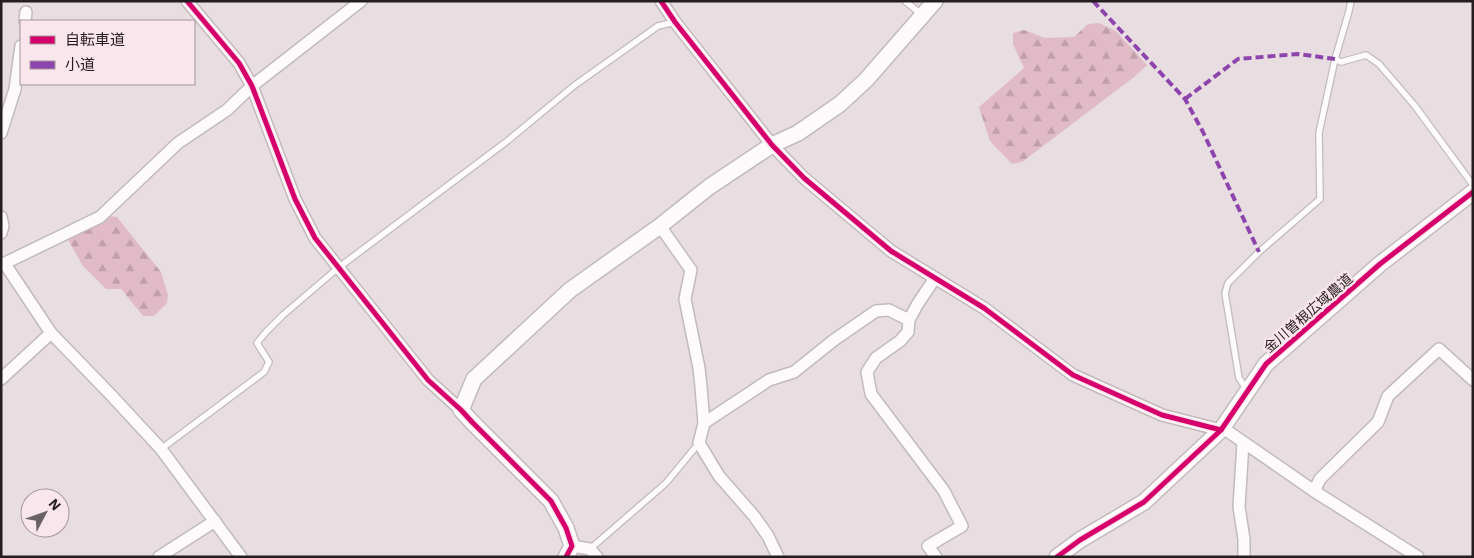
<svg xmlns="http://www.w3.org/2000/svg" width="1474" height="558" font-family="'IBM Plex Sans','Noto Sans JP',sans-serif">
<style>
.forest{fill:url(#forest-firs)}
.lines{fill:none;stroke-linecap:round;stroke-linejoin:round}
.lane-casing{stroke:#c2babd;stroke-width:8}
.street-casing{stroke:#c2babd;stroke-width:14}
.secondary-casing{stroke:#c2babd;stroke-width:18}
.lane{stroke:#fcfafa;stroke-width:5.5}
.street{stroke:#fcfafa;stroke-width:11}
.secondary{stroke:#fcfafa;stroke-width:15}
.quiet{stroke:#8e44ad;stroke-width:4;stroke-dasharray:8 4;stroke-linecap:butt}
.cycleway-casing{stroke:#f9e6ec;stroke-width:8}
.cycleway{stroke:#d6006c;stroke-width:5}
.labels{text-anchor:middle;stroke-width:5;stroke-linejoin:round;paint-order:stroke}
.street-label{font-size:14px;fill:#251e20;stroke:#f9e6ec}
</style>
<defs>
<pattern id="forest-firs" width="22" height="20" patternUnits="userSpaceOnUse" patternTransform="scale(1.25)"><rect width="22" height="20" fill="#e0bac7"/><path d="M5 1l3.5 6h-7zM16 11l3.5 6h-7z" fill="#c09fab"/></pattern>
</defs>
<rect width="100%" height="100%" fill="#e8dde0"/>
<!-- forest -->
<g class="forest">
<polygon points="1099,23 1116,31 1147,65 1134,77 1022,162 1012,164 990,141 979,107 1024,68 1013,44 1013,33 1024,30 1045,38 1074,37 1088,24"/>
<polygon points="108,216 117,217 161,272 168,295 167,303 154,316 143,316 121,289 106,289 83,266 67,238"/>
</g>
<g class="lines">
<defs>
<g id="lane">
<polyline points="905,1 921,14"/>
<polyline points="1335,59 1341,62 1366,55 1379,64 1415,106 1473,185"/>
<polyline points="1247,390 1239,378 1225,293 1228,283 1259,252 1320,199 1319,133 1335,59 1349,11 1351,1"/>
<polyline points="161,449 264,372 269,362 257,343 266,332 283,315 338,268 506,142 575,85 658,26 675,22"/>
<polyline points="590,549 666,483 699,443"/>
</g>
<g id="street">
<polyline points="187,1 239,63 252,86 295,199 315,238 428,380 461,410"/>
<polyline points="661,1 675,22 772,145 804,178 891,251 984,308 1073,375 1162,415 1221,430"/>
<polyline points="25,21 26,12"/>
<polyline points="1,133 15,89 21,46"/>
<polyline points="1,217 3,226 1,233"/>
<polyline points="660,226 691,270 685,299 699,368 701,387 704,423 699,443 719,476 754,516 768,536 778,557"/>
<polyline points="5,264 51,333 111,395 161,449 241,557"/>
<polyline points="1,265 100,217 178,143 227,110 252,86 361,1"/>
<polyline points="935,278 917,305 909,320 908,332 900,341 876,358 867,372 871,394 944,491 962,526 928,546 936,557"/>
<polyline points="1,379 51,333"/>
<polyline points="704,423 769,380 794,372 834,340 876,311 889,310 909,320"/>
<polyline points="1223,428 1314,491 1418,557"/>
<polyline points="1243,443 1239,507 1244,539 1244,557"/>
<polyline points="1314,491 1320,479 1378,422 1388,396 1439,349 1473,380"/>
<polyline points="572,546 590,549 597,557"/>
<polyline points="159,557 215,521"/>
</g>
<g id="secondary">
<polyline points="566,557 572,546 566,528 551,501 472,422 461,410 474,379 570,290 660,226 709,187 772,145 798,133 840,104 866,80 935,1"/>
<polyline points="1057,557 1080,540 1144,502 1221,430 1266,364 1380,264 1473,192"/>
</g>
</defs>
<!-- lane casing -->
<use href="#lane" class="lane-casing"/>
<!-- street casing -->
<use href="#street" class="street-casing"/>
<!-- secondary casing -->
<use href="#secondary" class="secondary-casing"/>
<!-- lane -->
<use href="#lane" class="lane"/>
<!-- street -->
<use href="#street" class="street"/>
<!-- secondary -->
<use href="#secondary" class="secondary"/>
<!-- quiet -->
<g class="quiet">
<polyline points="1093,1 1185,99 1203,132 1259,252"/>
<polyline points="1185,99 1238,59 1298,54 1335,59"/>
</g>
<defs>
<g id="cycleway">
<polyline points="187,1 239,63 252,86 295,199 315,238 428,380 461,410 472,422 551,501 566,528 572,546 566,557"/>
<polyline points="661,1 675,22 772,145 804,178 891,251 984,308 1073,375 1162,415 1221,430"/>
<polyline points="1057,557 1080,540 1144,502 1221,430 1266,364 1380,264 1473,192"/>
</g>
</defs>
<!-- cycleway casing -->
<use href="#cycleway" class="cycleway-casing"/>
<!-- cycleway -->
<use href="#cycleway" class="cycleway"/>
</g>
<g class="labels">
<!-- street labels -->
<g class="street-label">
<text transform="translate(1308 313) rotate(-41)" y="5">金川曽根広域農道</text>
</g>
</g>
<!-- border -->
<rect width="1474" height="558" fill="none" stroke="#251e20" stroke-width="5"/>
<!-- legend -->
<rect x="20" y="20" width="175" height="65" fill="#f9e6ec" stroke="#a4969a"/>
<rect x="30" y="36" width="25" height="8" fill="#d6006c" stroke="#a4969a"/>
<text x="65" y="45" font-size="15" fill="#251e20">自転車道</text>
<rect x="30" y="61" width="25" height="8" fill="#8e44ad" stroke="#a4969a"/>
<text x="65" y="70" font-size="15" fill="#251e20">小道</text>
<!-- north arrow -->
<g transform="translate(45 513) rotate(49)"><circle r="24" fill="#f9e6ec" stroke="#a4969a"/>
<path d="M0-4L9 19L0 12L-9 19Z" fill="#696163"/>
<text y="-8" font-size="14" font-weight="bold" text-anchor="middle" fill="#251e20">N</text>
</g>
</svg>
